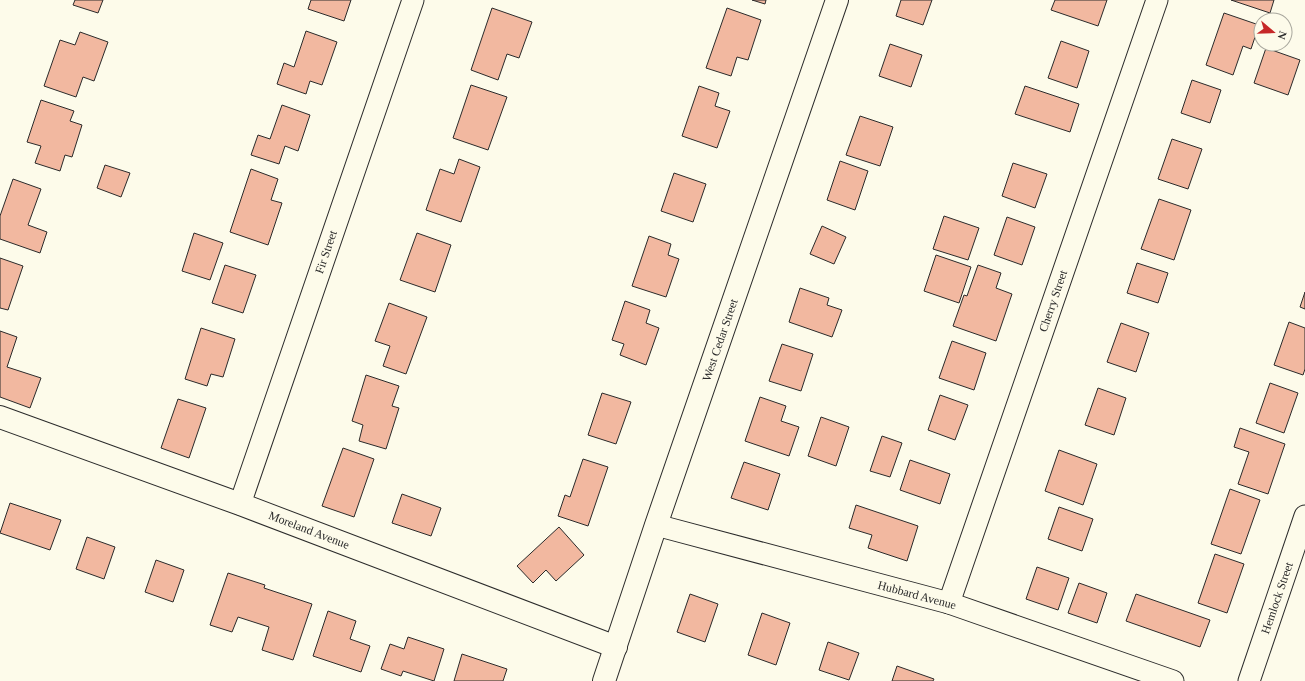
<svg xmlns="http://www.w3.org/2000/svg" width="1305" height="681" font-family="Georgia,serif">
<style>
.building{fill:#f2b8a0;stroke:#2b2b2b}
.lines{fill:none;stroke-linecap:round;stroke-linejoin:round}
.minor-casing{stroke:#2b2b2b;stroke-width:23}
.tertiary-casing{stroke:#2b2b2b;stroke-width:24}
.minor{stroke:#fdfbea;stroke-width:21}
.tertiary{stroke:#fdfbea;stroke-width:22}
.labels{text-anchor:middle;stroke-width:3;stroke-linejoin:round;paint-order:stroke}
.street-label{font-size:12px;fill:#2b2b2b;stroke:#fdfbea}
</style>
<rect width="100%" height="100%" fill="#fdfbea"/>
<!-- building -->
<g class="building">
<polygon points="75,0 103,0 98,13 73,5"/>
<polygon points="311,0 351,0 344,21 308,9"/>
<polygon points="752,0 766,0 765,4"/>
<polygon points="901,0 932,0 923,25 896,16"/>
<polygon points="1055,0 1107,0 1098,26 1051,10"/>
<polygon points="1231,0 1274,0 1270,13"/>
<polygon points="492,8 532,22 519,58 507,54 498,80 471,70"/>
<polygon points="727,8 761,20 748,60 737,57 731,76 706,68"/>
<polygon points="1224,13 1259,25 1251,49 1243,46 1233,75 1206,65"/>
<polygon points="306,31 337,42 322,85 310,81 306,94 277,84 284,63 294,67"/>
<polygon points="80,32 108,42 94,81 83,77 76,97 44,86 60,40 75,45"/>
<polygon points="1061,41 1089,51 1077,88 1048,78"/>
<polygon points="890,44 922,55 911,87 879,76"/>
<polygon points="1266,48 1300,60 1288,95 1254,83"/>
<polygon points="1192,80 1221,90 1210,123 1181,113"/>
<polygon points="471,85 507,97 488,150 453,138"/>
<polygon points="699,86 719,93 715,106 730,111 717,148 682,136"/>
<polygon points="1025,86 1079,104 1070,132 1015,114"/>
<polygon points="41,100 74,111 70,121 82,125 72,157 65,155 60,171 35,163 41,146 27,142"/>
<polygon points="282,105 310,115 298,151 285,146 279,164 251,155 258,135 270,139"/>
<polygon points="860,116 893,127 880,166 846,155"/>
<polygon points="1172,139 1202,149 1188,189 1158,179"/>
<polygon points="459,159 480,167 461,222 426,210 440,169 454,174"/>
<polygon points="840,161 868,171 855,210 827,200"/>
<polygon points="1013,163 1047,174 1035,208 1002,196"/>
<polygon points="105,165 130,173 121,197 97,188"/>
<polygon points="251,169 278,179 271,200 282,203 268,245 230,232"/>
<polygon points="674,173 706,184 693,222 661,211"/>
<polygon points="13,179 41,189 28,225 47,232 40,253 0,239 0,216"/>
<polygon points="1159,199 1191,210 1174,260 1141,249"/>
<polygon points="944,216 979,228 968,260 933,249"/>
<polygon points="1007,217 1035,227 1022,265 994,255"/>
<polygon points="822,226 846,237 834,264 810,254"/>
<polygon points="194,233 223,243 210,280 182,271"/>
<polygon points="417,233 451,245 435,292 400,280"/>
<polygon points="649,236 671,244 668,255 679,259 666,297 632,286"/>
<polygon points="936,255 971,267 959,303 924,291"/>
<polygon points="0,258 23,266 8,310 0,308"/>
<polygon points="1137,263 1168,273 1158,303 1127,293"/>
<polygon points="225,265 256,275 243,313 212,303"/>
<polygon points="978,265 1001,273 996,288 1012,294 996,341 953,326 964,295 967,296"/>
<polygon points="800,288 829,298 827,305 842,310 832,337 789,322"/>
<polygon points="1305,292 1305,309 1300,307"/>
<polygon points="625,301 650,310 646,323 659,328 646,365 620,355 624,344 612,340"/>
<polygon points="389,303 427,317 406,374 383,366 390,346 375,341"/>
<polygon points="1289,322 1305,328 1305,369 1303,375 1274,365"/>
<polygon points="1121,323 1149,333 1136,372 1107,362"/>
<polygon points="201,328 235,339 223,377 211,374 207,386 185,379"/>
<polygon points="0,331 17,337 7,367 41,378 30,408 0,397"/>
<polygon points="952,341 986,353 974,390 939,378"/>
<polygon points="782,344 813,354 801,391 769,381"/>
<polygon points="366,375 399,386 392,406 399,408 386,449 359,441 363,425 352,421"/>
<polygon points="1270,383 1298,393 1284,433 1256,423"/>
<polygon points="1098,388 1126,398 1114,435 1085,425"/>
<polygon points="602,393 631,402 616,444 588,435"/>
<polygon points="940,395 968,405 955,440 928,430"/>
<polygon points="760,397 786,406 781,421 799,427 789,456 745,441"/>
<polygon points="178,399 206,408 189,458 161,448"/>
<polygon points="821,417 849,427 836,466 808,456"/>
<polygon points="1240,428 1285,444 1268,494 1238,484 1249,452 1234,447"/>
<polygon points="882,436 902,443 890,477 870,471"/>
<polygon points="343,448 374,459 354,517 322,506"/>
<polygon points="1059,450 1097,464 1083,505 1045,491"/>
<polygon points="583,459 608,467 588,526 558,516 565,495 570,497"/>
<polygon points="910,460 950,474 940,504 900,490"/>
<polygon points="744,462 780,474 768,510 731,498"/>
<polygon points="1230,489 1260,500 1241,554 1211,544"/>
<polygon points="402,494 441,508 431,536 392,523"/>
<polygon points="10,503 61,520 50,550 0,533"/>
<polygon points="856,505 918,526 907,561 868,548 872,535 849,528"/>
<polygon points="1059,507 1093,519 1082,551 1048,539"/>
<polygon points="559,527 584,555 556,581 546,570 533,583 517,566"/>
<polygon points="87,537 115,547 104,579 76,569"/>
<polygon points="1215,554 1244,564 1227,613 1198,603"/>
<polygon points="156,560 184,570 173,602 145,592"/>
<polygon points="1037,567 1069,578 1058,610 1026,599"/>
<polygon points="228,573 265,585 264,588 312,604 293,660 262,650 269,627 238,617 232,632 210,625"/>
<polygon points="1079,583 1107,593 1097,623 1068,613"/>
<polygon points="690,594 718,604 705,642 677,632"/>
<polygon points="1136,594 1210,620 1200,647 1126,621"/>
<polygon points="328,611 356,621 350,639 370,646 361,672 313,656"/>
<polygon points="762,613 790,623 776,665 748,655"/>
<polygon points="408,637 444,649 434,681 403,671 401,676 381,669 390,644 404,649"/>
<polygon points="828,642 859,653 849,680 819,670"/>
<polygon points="462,654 507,669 503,681 454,681"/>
<polygon points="897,666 934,679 933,681 892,681"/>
</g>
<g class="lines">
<defs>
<g id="minor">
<polyline points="240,504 413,0"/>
<polyline points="656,525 949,603 1173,681"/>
<polyline points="949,603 1157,0"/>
<polyline points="1249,681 1305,516"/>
</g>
<g id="tertiary">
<polyline points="0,417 240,504 616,647"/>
<polyline points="604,681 656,525 837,0"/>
</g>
</defs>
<!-- minor casing -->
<use href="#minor" class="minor-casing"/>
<!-- tertiary casing -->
<use href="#tertiary" class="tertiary-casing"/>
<!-- minor -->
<use href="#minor" class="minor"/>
<!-- tertiary -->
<use href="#tertiary" class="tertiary"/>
</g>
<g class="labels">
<!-- street labels -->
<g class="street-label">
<text transform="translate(326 252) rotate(-71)" y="4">Fir Street</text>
<text transform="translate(1053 301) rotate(-71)" y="4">Cherry Street</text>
<text transform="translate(720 340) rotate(-71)" y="4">West Cedar Street</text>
<text transform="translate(309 530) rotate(21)" y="4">Moreland Avenue</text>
<text transform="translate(917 595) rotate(15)" y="4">Hubbard Avenue</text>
<text transform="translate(1277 598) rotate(-71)" y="4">Hemlock Street</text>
</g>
</g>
<!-- north arrow -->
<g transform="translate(1273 32) rotate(109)"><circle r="19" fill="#fdfbea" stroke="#a9a89e"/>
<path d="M0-3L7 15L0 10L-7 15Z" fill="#c62828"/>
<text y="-6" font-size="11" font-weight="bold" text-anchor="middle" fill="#2b2b2b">N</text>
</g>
</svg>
